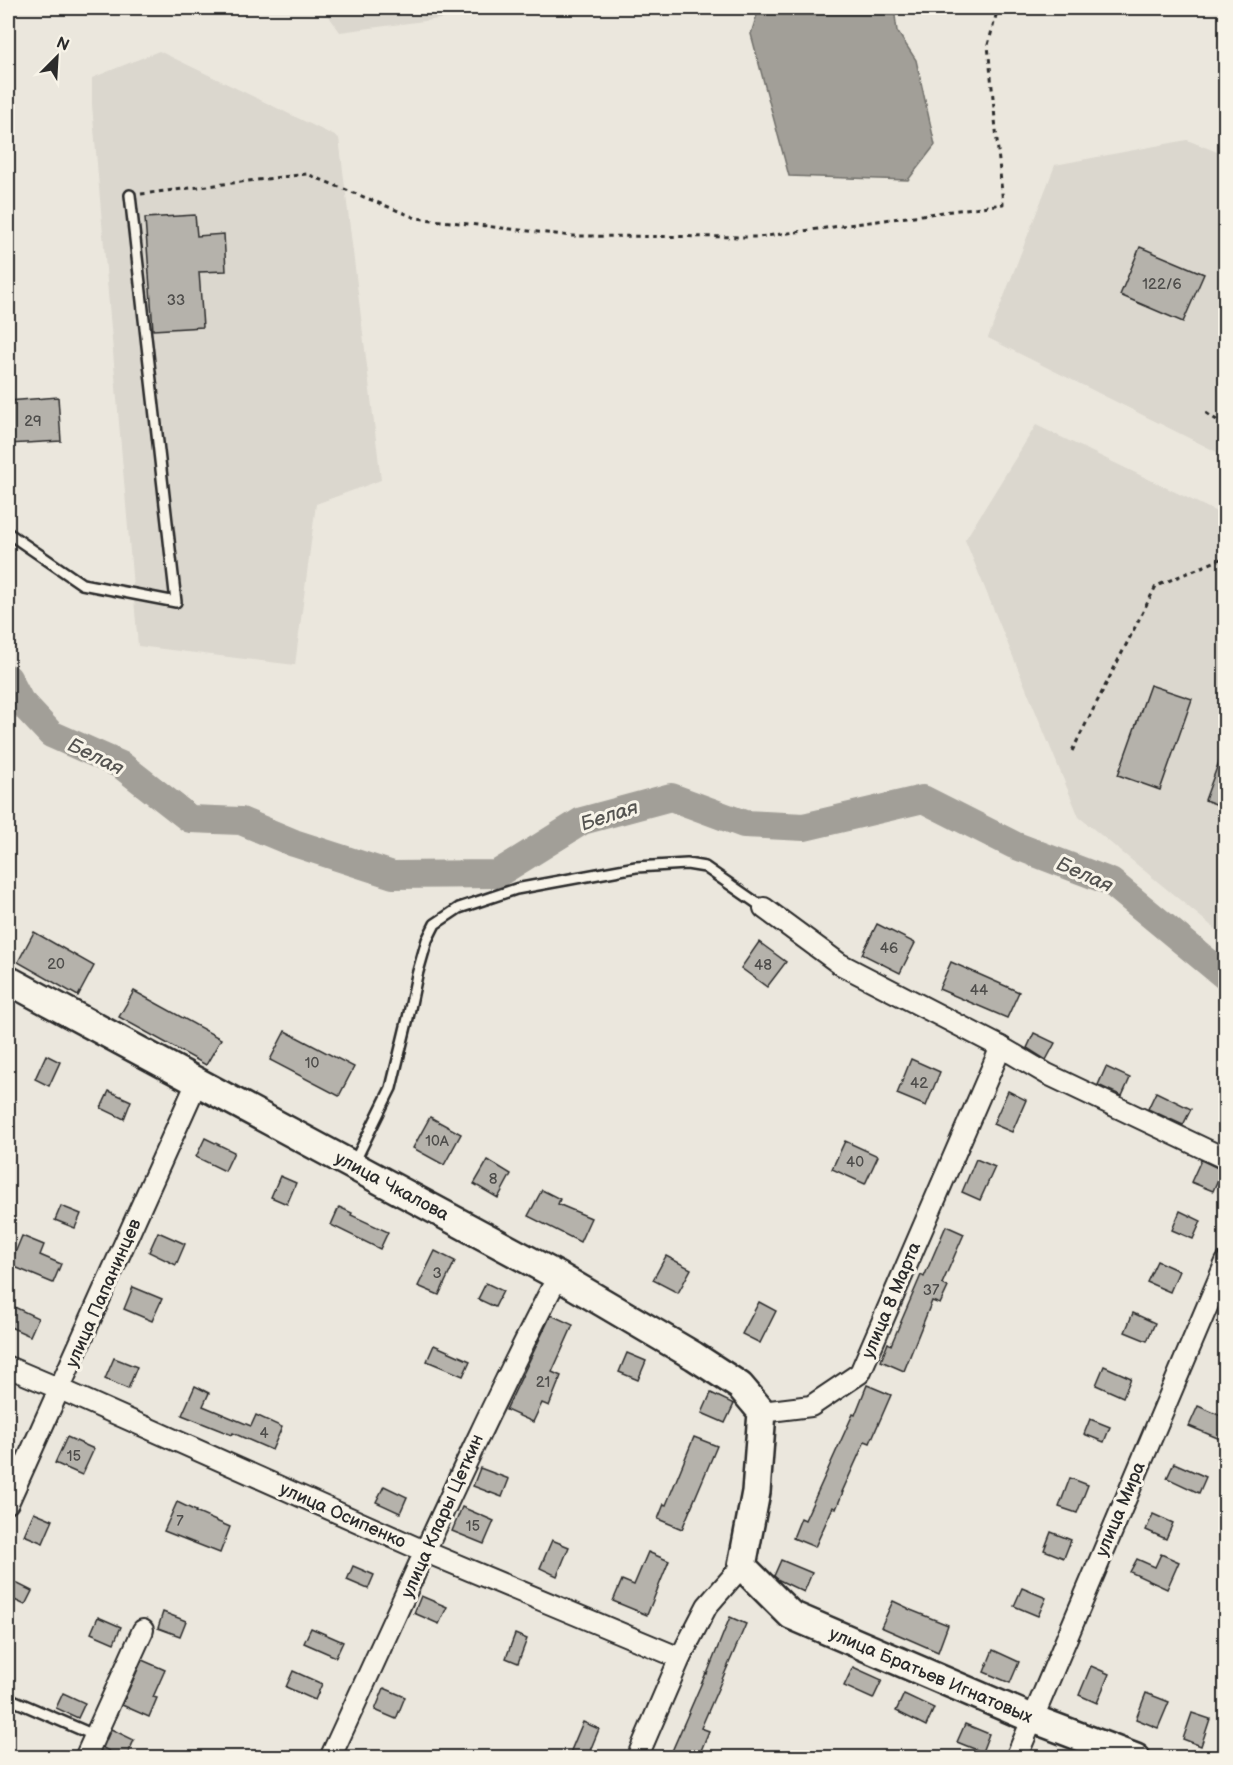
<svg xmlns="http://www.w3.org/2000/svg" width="1233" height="1765" font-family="'Balsamiq Sans',sans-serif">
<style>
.built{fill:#dbd7ce}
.water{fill:#a29f98;stroke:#72716c;stroke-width:1.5}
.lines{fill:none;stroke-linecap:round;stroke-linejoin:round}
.river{stroke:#a29f98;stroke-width:28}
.building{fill:#b5b2ab;stroke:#2b2b2b;stroke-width:1.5}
.lane-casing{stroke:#2b2b2b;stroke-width:14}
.street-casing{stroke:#2b2b2b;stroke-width:24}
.secondary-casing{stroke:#2b2b2b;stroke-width:32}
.path{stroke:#2b2b2b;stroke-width:3;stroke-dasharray:4.5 4.5;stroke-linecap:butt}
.lane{stroke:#f7f3e8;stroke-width:9}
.street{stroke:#f7f3e8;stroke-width:20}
.secondary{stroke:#f7f3e8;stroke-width:27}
.labels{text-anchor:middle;stroke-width:6;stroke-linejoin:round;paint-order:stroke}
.number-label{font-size:15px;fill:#4e4d4b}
.street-label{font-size:18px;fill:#2b2b2b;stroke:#f7f3e8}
.water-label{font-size:20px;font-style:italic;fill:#555451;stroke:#f7f3e8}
</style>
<rect width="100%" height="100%" fill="#ebe7dd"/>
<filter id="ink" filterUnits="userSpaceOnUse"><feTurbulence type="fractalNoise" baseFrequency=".0167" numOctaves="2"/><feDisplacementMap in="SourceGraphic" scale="12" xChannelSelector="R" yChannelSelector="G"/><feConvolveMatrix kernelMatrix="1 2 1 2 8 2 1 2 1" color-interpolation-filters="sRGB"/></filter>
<g filter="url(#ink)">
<!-- built -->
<g class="built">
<polygon points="323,8 522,8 340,32"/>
<polygon points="159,51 339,138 381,480 316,504 295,665 138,646 92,105 92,78"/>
<polygon points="1187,140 1225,155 1225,456 988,338 1055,165"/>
<polygon points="1036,425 1225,516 1225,937 1079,817 965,540"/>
</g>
<!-- water -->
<polygon class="water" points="759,8 894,8 897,31 916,60 935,145 908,180 789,176 751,34"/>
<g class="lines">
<!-- river -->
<polyline class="river" points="8,678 20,701 51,734 121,765 190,819 241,821 294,843 393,875 497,874 582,821 671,797 744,824 804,827 923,799 1014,845 1111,882 1226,977"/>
</g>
<!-- building -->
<g class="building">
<polygon points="195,215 197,236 224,234 226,271 199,272 203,327 153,330 145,218"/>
<polygon points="1140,247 1204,274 1183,322 1120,295"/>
<polygon points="58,397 61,441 8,444 8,401"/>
<polygon points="1150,685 1192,699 1160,790 1118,775"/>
<polygon points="1224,748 1226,749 1226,808 1205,800"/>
<polygon points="877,924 915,943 900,973 862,954"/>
<polygon points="34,932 94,966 78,996 18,962"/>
<polygon points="759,942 786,962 767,987 741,968"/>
<polygon points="951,962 1019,992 1007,1018 939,989"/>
<polygon points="134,991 221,1039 206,1065 119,1017"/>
<polygon points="285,1031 354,1067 339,1096 270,1060"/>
<polygon points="1034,1033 1055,1043 1046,1060 1027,1048"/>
<polygon points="46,1055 60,1062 49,1086 35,1079"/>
<polygon points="911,1059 940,1072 926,1106 897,1094"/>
<polygon points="1106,1067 1130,1078 1122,1096 1098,1085"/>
<polygon points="109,1091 131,1101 124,1119 101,1108"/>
<polygon points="1008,1091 1026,1100 1012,1132 993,1124"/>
<polygon points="1156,1092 1191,1109 1183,1125 1148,1109"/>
<polygon points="430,1117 461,1134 444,1165 413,1148"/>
<polygon points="205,1138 234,1152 225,1171 196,1157"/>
<polygon points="845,1141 878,1156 865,1184 832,1169"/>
<polygon points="976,1159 995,1167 980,1200 962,1192"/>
<polygon points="488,1160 511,1174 498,1198 474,1184"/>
<polygon points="1201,1160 1222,1170 1213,1191 1191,1182"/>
<polygon points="280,1176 296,1183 287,1204 271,1197"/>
<polygon points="542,1190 560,1199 558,1204 591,1218 580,1242 528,1216"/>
<polygon points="61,1206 81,1214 75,1228 55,1220"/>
<polygon points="339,1207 352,1213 351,1215 388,1232 380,1249 331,1225"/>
<polygon points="1180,1211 1201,1221 1193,1239 1172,1230"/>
<polygon points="946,1226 964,1234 942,1284 948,1287 940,1304 932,1301 904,1371 881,1361 888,1343 891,1345 921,1275 924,1277"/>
<polygon points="158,1232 185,1244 176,1265 149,1252"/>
<polygon points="22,1236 44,1245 40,1255 61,1264 53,1283 10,1265"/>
<polygon points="435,1251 455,1261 439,1295 418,1286"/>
<polygon points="666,1256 691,1269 678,1293 653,1280"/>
<polygon points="1157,1261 1179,1271 1170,1292 1147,1282"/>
<polygon points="486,1283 503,1291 495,1307 478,1299"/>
<polygon points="133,1287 162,1299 152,1321 124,1309"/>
<polygon points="759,1302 776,1311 760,1343 742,1334"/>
<polygon points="8,1304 38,1318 30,1336 8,1326"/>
<polygon points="1133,1313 1155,1323 1147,1341 1125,1332"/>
<polygon points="551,1315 573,1325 552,1372 561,1376 549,1406 542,1403 533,1422 506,1410"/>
<polygon points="434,1345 470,1361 463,1376 427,1361"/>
<polygon points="627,1353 646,1361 638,1380 619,1372"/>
<polygon points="114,1358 137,1367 128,1389 105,1379"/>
<polygon points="1104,1366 1131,1378 1123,1397 1096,1385"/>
<polygon points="867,1385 891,1395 870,1443 865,1441 842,1492 843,1492 836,1509 833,1507 815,1547 793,1538 801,1518 805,1520 853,1414 855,1415"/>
<polygon points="195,1386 209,1393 203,1406 251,1426 256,1415 282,1427 272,1450 233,1433 232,1435 182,1415"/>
<polygon points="711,1393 734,1404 725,1423 702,1413"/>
<polygon points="1198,1406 1226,1418 1226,1427 1220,1439 1189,1426"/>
<polygon points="1090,1419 1110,1427 1104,1442 1084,1434"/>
<polygon points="67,1437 94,1449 82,1475 55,1463"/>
<polygon points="694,1437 717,1446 682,1529 658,1519 664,1504 666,1505"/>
<polygon points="1174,1463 1206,1477 1199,1493 1167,1478"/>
<polygon points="480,1468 509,1479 502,1497 473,1486"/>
<polygon points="1070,1478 1088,1485 1077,1513 1059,1507"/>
<polygon points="384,1486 407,1497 400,1513 376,1502"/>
<polygon points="177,1502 196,1511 195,1512 230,1527 220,1553 164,1531"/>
<polygon points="462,1507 494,1521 484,1544 452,1531"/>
<polygon points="34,1512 53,1520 43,1543 24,1535"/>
<polygon points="1153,1514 1173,1523 1166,1539 1146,1530"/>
<polygon points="1051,1532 1071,1540 1064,1558 1044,1550"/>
<polygon points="552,1540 569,1547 557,1576 540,1568"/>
<polygon points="648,1552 669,1561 647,1615 613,1601 622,1580 634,1585"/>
<polygon points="1161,1554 1179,1562 1167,1589 1130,1572 1137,1559 1155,1567"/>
<polygon points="781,1560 812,1573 804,1592 779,1580 774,1576"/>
<polygon points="353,1566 374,1575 368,1589 347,1580"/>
<polygon points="8,1579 32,1591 25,1605 8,1597"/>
<polygon points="1022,1588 1046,1598 1038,1616 1014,1606"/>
<polygon points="421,1596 447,1607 439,1624 414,1613"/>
<polygon points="893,1601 908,1608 908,1609 948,1625 938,1652 881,1627"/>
<polygon points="163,1612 186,1621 180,1636 158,1628"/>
<polygon points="98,1617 121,1627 114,1643 91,1633"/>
<polygon points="730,1617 746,1624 701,1728 709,1731 698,1758 669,1758 706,1673 707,1674"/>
<polygon points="311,1628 343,1642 336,1657 304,1643"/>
<polygon points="515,1634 527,1639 518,1663 506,1658"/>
<polygon points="993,1650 1019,1662 1010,1683 984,1672"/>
<polygon points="142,1660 165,1670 153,1697 157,1698 149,1717 122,1705"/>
<polygon points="1091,1666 1109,1674 1097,1703 1079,1695"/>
<polygon points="853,1667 882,1680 873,1699 844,1686"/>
<polygon points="293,1671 322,1684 315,1700 286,1687"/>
<polygon points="384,1688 405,1697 396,1719 375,1710"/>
<polygon points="63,1693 85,1703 78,1718 56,1708"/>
<polygon points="1146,1693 1169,1702 1158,1728 1136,1719"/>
<polygon points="904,1694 934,1708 926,1726 896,1711"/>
<polygon points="1192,1713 1210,1719 1201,1746 1183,1739"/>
<polygon points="583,1722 599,1729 587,1758 580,1758 570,1753"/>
<polygon points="965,1724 989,1734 982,1752 957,1742"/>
<polygon points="111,1729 134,1740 126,1758 122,1758 103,1748"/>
</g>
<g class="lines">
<defs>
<g id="lane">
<polyline points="8,533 82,584 176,602 130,195"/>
<polyline points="354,1163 391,1088 408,1018 417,975 427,940 435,924 459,908 516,889 636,867 687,864 705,867 764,908"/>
<polyline points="8,1698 96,1736"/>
</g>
<g id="street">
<polyline points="764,908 840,964 1001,1047 1047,1074 1226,1159"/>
<polyline points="8,1367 60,1389 426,1552 680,1658"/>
<polyline points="762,1412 811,1406 860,1373 1001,1047"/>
<polyline points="8,1503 197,1082"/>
<polyline points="85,1758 143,1630"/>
<path d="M330,1758C405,1597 476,1434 558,1276"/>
<polyline points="637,1758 680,1658 707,1606 742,1566"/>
<polyline points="1016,1758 1226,1262"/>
</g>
<polyline id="secondary" points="8,980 558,1276 694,1356 740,1386 762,1412 756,1492 742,1566 791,1615 1031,1718 1136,1758"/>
</defs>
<!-- lane casing -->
<use href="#lane" class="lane-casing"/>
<!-- street casing -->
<use href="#street" class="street-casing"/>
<!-- secondary casing -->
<use href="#secondary" class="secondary-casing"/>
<!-- path -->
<g class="path">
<polyline points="141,194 307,174 416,218 572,236 759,237 1003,204 988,45 998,8"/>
<polyline points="1206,413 1226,426"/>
<polyline points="1072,751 1156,586 1226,557"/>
</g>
<!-- lane -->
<use href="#lane" class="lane"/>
<!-- street -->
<use href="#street" class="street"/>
<!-- secondary -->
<use href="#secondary" class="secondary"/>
</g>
</g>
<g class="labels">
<!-- number labels -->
<g class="number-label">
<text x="1162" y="289">122/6</text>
<text x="176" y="305">33</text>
<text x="33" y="426">29</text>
<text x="889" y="953">46</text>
<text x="56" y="969">20</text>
<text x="763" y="970">48</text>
<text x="979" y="995">44</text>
<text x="312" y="1068">10</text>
<text x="919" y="1088">42</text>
<text x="437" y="1146">10А</text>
<text x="855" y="1167">40</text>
<text x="493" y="1184">8</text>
<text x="437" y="1278">3</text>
<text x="931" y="1295">37</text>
<text x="543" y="1387">21</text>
<text x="264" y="1438">4</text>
<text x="74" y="1461">15</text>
<text x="180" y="1526">7</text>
<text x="473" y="1531">15</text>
</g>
<!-- street labels -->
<g class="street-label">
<text transform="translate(392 1186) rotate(28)" y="6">улица Чкалова</text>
<text transform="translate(103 1293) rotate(-66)" y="6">улица Папанинцев</text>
<text transform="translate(891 1300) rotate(-67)" y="6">улица 8 Марта</text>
<text transform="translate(1120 1509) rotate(-67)" y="6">улица Мира</text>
<text transform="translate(343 1515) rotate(24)" y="6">улица Осипенко</text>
<text transform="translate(442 1516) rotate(-66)" y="6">улица Клары Цеткин</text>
<text transform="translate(931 1675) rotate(23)" y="6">улица Братьев Игнатовых</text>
</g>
<!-- water labels -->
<g class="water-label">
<text transform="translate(96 756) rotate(26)" y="7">Белая</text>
<text transform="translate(609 815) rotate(-18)" y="7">Белая</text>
<text transform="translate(1085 874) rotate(24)" y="7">Белая</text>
</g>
</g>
<!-- margin -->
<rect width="1233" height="1765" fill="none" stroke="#f7f3e8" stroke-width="30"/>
<rect x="15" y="15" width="1203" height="1735" fill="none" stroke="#2b2b2b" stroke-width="2" filter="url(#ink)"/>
<!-- north arrow -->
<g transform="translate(57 57) rotate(24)" stroke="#f7f3e8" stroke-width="4.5" paint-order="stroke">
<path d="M0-4.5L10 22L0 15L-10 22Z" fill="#2b2b2b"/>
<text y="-9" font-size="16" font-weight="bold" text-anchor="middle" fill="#2b2b2b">N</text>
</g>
</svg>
